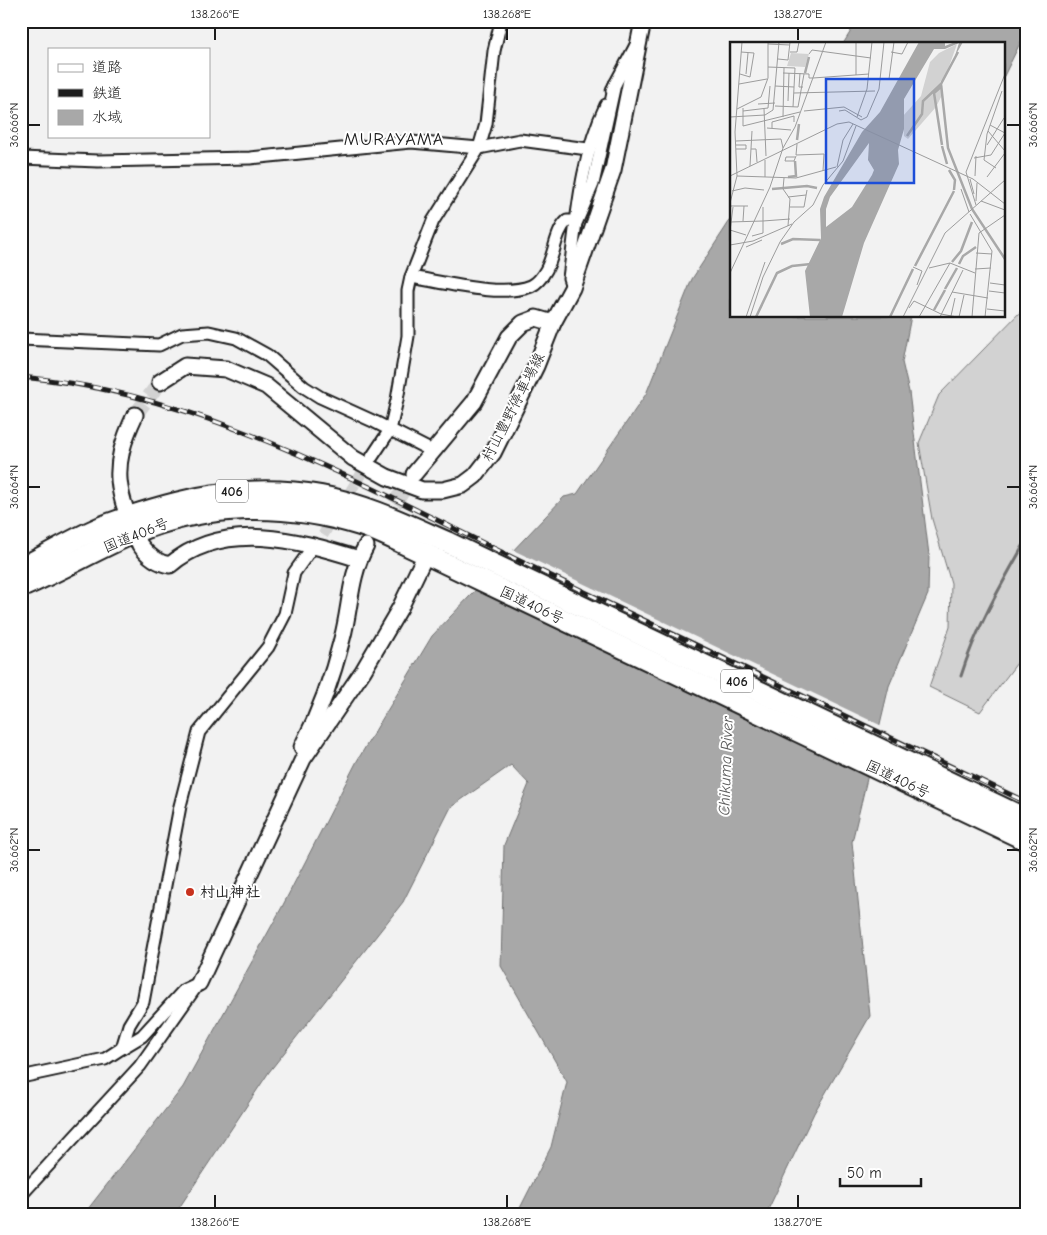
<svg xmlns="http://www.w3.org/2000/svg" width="1047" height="1235" font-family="'Comic Neue','Klee One',sans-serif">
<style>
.grass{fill:#d2d2d2;stroke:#777}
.water{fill:#a8a8a8;stroke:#707070}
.pier{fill:#f2f2f2}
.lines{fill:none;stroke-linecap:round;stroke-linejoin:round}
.stream{stroke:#707070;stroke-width:3}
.street-tunnel{stroke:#d2d2d2;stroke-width:11;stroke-dasharray:11 5.5;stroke-linecap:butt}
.secondary-tunnel{stroke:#d2d2d2;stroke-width:15;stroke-dasharray:15 8;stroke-linecap:butt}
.street-casing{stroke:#1c1c1c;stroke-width:15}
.secondary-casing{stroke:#1c1c1c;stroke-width:19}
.highway-casing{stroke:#1c1c1c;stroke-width:24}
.street{stroke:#fff;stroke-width:11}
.secondary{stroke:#fff;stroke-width:15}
.highway{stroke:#fff;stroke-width:20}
.rail-casing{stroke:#1c1c1c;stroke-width:5}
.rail{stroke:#fff;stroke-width:3;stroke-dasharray:9;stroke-linecap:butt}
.ticks{fill:none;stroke:#1c1c1c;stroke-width:2}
.poi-dot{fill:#c8321e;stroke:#fff;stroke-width:2}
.labels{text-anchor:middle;stroke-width:4;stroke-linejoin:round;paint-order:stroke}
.shield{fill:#fff;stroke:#606060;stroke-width:1}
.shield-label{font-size:14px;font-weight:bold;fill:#1c1c1c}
.street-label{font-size:15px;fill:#1c1c1c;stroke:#fff}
.poi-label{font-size:15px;font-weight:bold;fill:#1c1c1c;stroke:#fff;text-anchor:start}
.water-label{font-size:16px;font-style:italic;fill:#5b5b5b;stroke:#fff}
.quarter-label{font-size:18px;letter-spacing:1px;fill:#1c1c1c;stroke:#fff}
.inset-river{fill:none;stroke:#a8a8a8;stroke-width:2.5}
.inset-road{fill:none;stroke:#9c9c9c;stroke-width:1}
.view{fill:#1d4ed8;fill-opacity:0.15;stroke:#1d4ed8;stroke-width:2.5}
.inset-edge{fill:none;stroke:#1c1c1c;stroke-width:2.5}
.neatline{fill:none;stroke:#1c1c1c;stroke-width:2}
.ticks-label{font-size:12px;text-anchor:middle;fill:#1c1c1c}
</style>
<rect width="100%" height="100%" fill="#f2f2f2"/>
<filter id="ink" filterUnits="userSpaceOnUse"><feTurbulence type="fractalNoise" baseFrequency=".02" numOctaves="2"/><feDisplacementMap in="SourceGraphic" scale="10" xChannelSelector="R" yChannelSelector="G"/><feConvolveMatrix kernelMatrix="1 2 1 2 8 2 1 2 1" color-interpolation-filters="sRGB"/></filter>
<g filter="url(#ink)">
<!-- grass -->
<polygon class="grass" points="1026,306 1026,651 980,712 929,687 950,627 951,583 932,519 919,443 939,395"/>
<!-- water -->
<g class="water">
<polygon points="857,21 1026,21 1026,31 1003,78 1003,44 843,44"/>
<polygon points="731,219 731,316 911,316 902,362 909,392 929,555 928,594 889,686 852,842 870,1016 814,1113 766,1214 517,1214 551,1147 567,1082 501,966 504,845 529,784 511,765 451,807 403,902 269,1072 175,1214 84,1214 183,1087 282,907 357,761 432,636 564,497 577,494 646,394 692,279"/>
</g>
<!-- pier -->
<polygon class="pier" points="511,549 882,726 869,778 473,589"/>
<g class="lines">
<!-- stream -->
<path class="stream" d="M961,676C976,628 1001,585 1026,541"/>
<!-- street-tunnel -->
<polyline class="street-tunnel" points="323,535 370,460"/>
<!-- secondary-tunnel -->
<g class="secondary-tunnel">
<polyline points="135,415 160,382"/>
<polyline points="382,523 413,475"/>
</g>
<defs>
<g id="street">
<polyline points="612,90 636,45"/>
<polyline points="21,158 98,161 250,158 411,142 479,148 520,140 588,149"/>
<path d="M411,277C442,282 502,298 531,286C538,283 542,277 546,270C555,254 555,232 567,221H577L593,184L615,84"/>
<path d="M571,284L569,278C577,219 580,159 606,105"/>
<polyline points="21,339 159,345 182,334 209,332 236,338 267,355 304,387 320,397 375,422 432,451"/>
<polyline points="372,457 390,430 397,400 408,336 408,291 411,277 433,221 479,148 486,124 494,51 501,21"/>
<polyline points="199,983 184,990 142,1036 122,1048 129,1025 143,1002 180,806 199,732 268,647 285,614 294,573 314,545"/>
<polyline points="21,1077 105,1059 122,1048"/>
<polyline points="21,1195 140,1066 198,984"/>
</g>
<g id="secondary">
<polyline points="160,382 185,366 226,369 266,386 353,458 387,477 422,490 443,490 463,485 475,476 493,453 536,366 553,323 572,288 613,170 643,21"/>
<path d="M135,415C109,470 117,492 140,545C148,556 157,563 170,565C224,519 298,540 359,559"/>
<polyline points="414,474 474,402 509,337 523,323 536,318 553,323"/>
<path d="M302,747C319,714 333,675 342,639C351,606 349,577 366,546"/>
<polyline points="199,983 303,759 363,671 400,608 426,554"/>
</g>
<g id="highway">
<path d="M21,568C50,554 79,535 109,524C179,498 247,483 321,496C365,504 408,525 449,543L1026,819"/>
<path d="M21,587C60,571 96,549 134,533C206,503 286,502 360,525C383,532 405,545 426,554L1026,840"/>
</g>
</defs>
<!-- street casing -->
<use href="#street" class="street-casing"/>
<!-- secondary casing -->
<use href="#secondary" class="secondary-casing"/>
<!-- highway casing -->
<use href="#highway" class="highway-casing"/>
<!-- street -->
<use href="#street" class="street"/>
<!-- secondary -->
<use href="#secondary" class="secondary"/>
<!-- highway -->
<use href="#highway" class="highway"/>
<defs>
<path id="rail" d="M21,377C201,392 365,486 524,563C691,643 858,723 1026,802"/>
</defs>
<!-- rail casing -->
<use href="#rail" class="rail-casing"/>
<!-- rail -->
<use href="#rail" class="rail"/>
</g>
</g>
<!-- ticks -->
<path class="ticks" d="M215,28V40M507,28V40M798,28V40M28,125H40M1007,125H1020M28,487H40M1007,487H1020M28,850H40M1007,850H1020M215,1195V1208M507,1195V1208M798,1195V1208"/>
<!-- markers -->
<circle class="poi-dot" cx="190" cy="892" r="5"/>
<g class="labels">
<!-- shield labels -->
<g class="shield">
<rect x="216" y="479.5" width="32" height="23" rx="4"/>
<rect x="721" y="669.5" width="32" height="23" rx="4"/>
</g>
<g class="shield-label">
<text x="232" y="496">406</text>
<text x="737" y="686">406</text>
</g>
<!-- street labels -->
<g class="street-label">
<text transform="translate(513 407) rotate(-63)" y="5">村山豊野停車場線</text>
<text transform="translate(136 535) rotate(-22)" y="5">国道406号</text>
<text transform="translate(532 605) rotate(25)" y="5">国道406号</text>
<text transform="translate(898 779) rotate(25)" y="5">国道406号</text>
</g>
<!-- poi labels -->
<g class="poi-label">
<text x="200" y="897">村山神社</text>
</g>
<!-- water labels -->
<g class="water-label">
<text transform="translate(725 766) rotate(-88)" y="6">Chikuma River</text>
</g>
<!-- quarter labels -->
<g class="quarter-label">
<text x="394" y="145">MURAYAMA</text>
</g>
</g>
<!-- overview -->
<g transform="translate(730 42)">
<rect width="275" height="275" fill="#f2f2f2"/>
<path d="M227,2L215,36L210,40L212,53L206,65L178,97L174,94L173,74L191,54L200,20L209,11ZM61,11L79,12L75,25L57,24Z" fill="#d2d2d2"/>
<path d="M189,0H215V4L225,0H233L225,14L229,1L215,7H204L174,57V87L168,108L169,122L134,201L112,275H80L75,229L91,196L90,167L94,155L132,90L150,70ZM139,101L138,118L144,128L142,133L122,165L96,185V167L100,155Z" fill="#a8a8a8" fill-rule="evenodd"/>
<path class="inset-river" d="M228,10L211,42L218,106L242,167L275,217M75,31L79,15M212,44L204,51L212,103M177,94L192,72L193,59L211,42M67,98L69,82M212,104L217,122M219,128L225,138L224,148M58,135L66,134L65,119M42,147L77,144L87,146M51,202L63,197L90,198M222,220L231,209L242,180M229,222L233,214L246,205M185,224L224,149M215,247L227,226M204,268L215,248M26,275L47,231L62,224L81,222M160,275L183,227"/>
<path class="inset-road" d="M12,0L5,90L7,134L66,136L106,125M38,2L60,3M60,10H67L69,0M161,10L172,12L178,0M79,12L82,8L141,16M48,17L58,18L60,0M38,25L65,26L63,65M53,31L79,32V36H83M70,31L69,45H73M10,32L20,35L24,11L11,10M16,32L18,11M126,33V0M83,36L139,32M159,37L164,0M9,42L37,37M45,44L64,45M64,51L145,49M58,59L59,31M28,62L45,61M45,64L68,65L74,32M13,66V84L70,70M7,67L31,55L38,36V0M34,67L36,114M13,69L38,66L40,44M74,69L114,65L132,75M109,69L115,68L131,78L137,75L149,47L154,0M0,75L35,73L43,68L49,0M53,75L54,26M127,75L137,47L142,0M260,83L275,91M37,86L61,88M42,86V80L64,74V80M258,89L275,109M6,99L51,97L53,106M67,102L66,113L94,112L93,129M257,103L274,76M6,107H16V103H6M21,107H26L27,120M65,115H56L55,119H64L66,114M244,116L261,113L275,91M35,118V135M20,124L22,89M107,125L113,98L123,82M266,126L254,118L257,92L272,49M0,134L107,82L119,80L243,137L275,162M245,134L246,114M257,135L275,111M54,136L53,147L60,157L58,184M240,137L244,152M231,147L239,170M2,149L15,146L34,148M58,155L76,153M246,159L247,141M251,159L275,168M0,161L7,134M246,163L236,130L275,32M0,164H18M60,165H74L77,148M240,172L262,209L255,275M13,179L14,164M0,180L33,179V165M0,188L16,193M0,189L3,165M22,194L33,191V179L60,177M0,203L23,199L62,182M16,205L32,198M246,211L262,212M183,225L192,229L187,243M199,226L220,221L245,231M245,227L261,226M0,231L40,145L53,106L65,85L96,0M260,241L275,243M259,249L275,251M222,250L258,256M179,266L184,259L211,272L227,275M257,267L275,269M221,274L225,256M16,275L35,220M20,275L33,235L50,200L64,180L83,163L93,143L113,119L126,84M173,275L215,191L275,138M189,275L220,221M210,275L233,228M229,275L234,253M242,275L249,191L275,173"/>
<path class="view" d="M96,37H184V141H96Z"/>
<rect width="275" height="275" class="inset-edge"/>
</g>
<!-- margin -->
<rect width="1047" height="1235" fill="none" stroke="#fff" stroke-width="55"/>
<!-- legend -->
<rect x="48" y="48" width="162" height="90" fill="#ffffff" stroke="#a4a4a4"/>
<rect x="58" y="64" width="25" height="8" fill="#ffffff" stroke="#a4a4a4"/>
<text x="92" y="72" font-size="15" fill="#1c1c1c">道路</text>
<rect x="58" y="89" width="25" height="8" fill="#1c1c1c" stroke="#a4a4a4"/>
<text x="92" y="98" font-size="15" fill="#1c1c1c">鉄道</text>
<rect x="58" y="110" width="25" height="15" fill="#a8a8a8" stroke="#a4a4a4"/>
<text x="92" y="122" font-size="15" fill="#1c1c1c">水域</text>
<!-- scale -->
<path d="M840 1178v8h81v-8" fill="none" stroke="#1c1c1c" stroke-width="2.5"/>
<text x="847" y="1178" font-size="15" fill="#1c1c1c" stroke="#ffffff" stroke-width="4" paint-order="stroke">50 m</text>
<rect x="28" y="28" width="992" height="1180" class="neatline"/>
<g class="ticks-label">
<text x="215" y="18">138.266°E</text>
<text x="507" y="18">138.268°E</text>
<text x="798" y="18">138.270°E</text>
<text transform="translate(14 125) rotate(-90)" y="4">36.666°N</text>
<text transform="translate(1033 125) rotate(-90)" y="4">36.666°N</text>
<text transform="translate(14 487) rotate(-90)" y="4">36.664°N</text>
<text transform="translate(1033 487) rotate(-90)" y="4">36.664°N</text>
<text transform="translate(14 850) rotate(-90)" y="4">36.662°N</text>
<text transform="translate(1033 850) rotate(-90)" y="4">36.662°N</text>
<text x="215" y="1226">138.266°E</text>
<text x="507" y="1226">138.268°E</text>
<text x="798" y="1226">138.270°E</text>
</g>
</svg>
